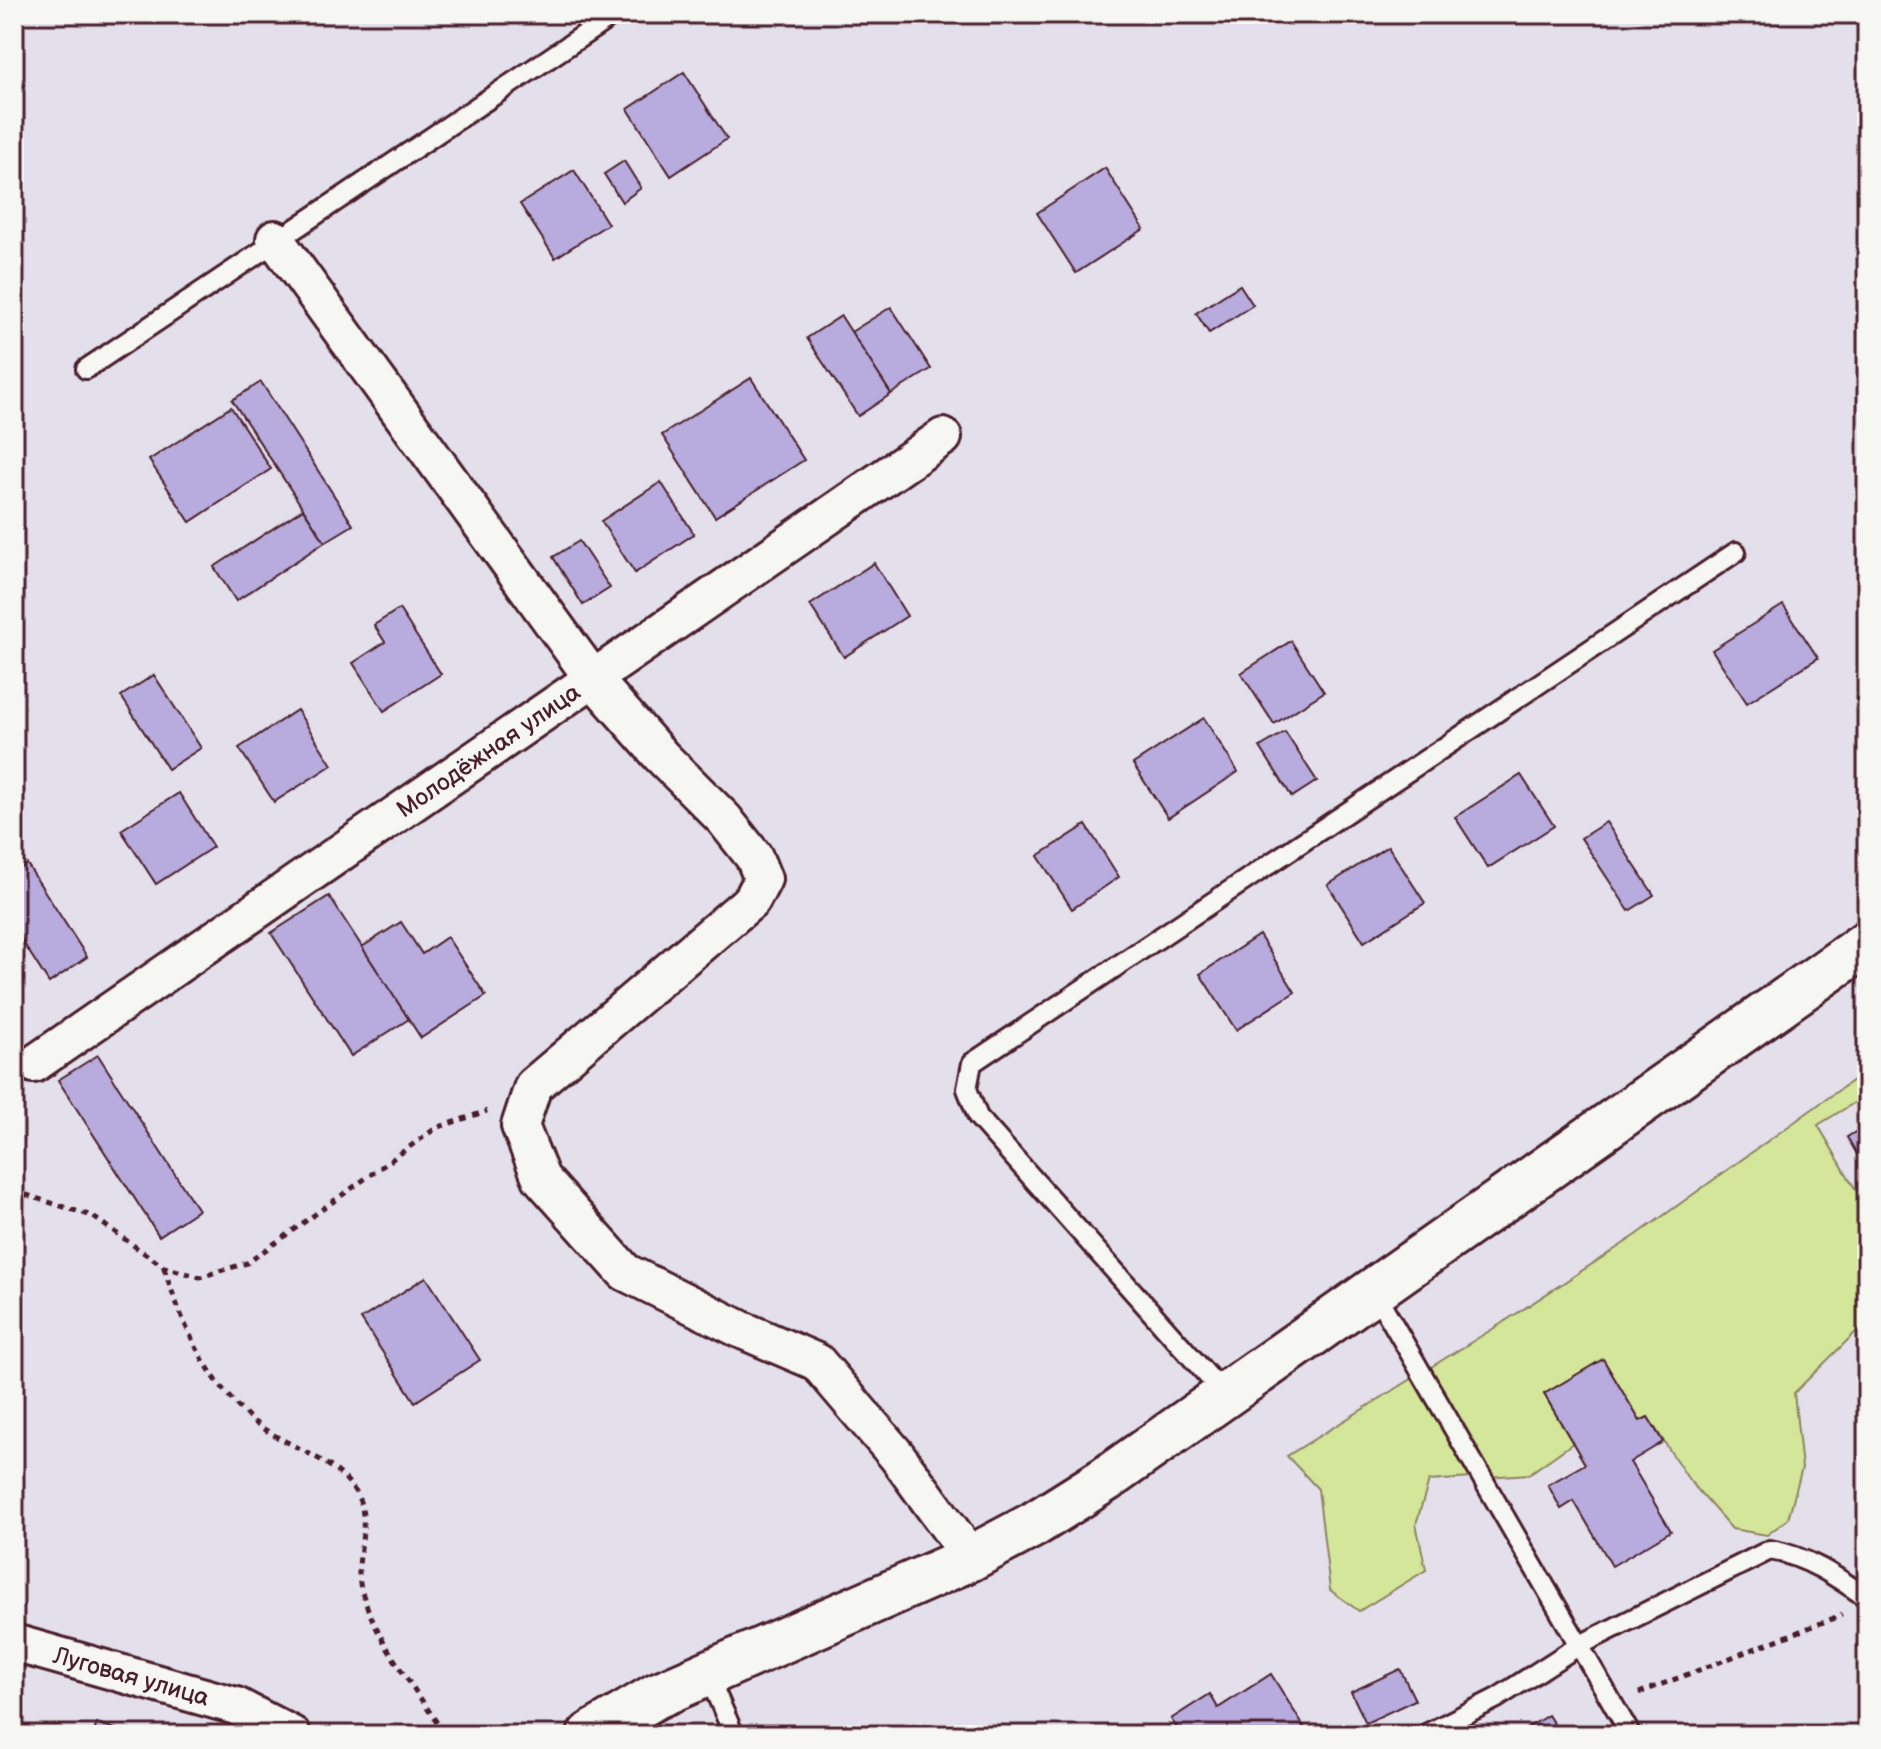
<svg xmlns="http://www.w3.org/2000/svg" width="1881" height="1749" font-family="'Balsamiq Sans',sans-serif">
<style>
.green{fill:#d3e69a;stroke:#8e8262;stroke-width:2}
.building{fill:#b7acdd;stroke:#4a1f2b;stroke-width:2}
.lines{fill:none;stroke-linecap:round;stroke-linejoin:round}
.lane-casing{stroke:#4a1f2b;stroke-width:24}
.street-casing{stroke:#4a1f2b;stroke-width:42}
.secondary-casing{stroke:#4a1f2b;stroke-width:50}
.path{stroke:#4a1f2b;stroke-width:5;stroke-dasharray:6 6;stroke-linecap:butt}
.lane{stroke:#f6f6f2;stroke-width:18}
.street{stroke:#f6f6f2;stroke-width:36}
.secondary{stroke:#f6f6f2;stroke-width:44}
.labels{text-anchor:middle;stroke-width:7;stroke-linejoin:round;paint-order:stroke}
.street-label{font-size:24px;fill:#4a1f2b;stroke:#f6f6f2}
</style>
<rect width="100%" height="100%" fill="#e3e0ec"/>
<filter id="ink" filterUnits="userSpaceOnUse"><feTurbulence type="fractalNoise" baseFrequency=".0125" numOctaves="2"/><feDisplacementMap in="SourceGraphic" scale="16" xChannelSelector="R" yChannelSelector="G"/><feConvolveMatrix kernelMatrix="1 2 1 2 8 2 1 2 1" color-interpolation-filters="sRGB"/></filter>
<g filter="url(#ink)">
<!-- green -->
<polygon class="green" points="1867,1070 1867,1095 1818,1125 1867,1209 1867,1321 1794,1393 1802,1468 1788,1519 1767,1535 1732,1529 1689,1480 1648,1417 1640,1421 1603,1359 1544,1394 1573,1443 1529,1474 1429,1481 1416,1524 1426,1570 1359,1611 1330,1590 1318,1489 1287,1456 1499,1325 1635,1236"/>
<!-- building -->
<g class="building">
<polygon points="684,72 727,139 671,176 628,109"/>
<polygon points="624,161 641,188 622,202 604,174"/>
<polygon points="1105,168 1144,229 1076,273 1037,213"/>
<polygon points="574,170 608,224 555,258 520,204"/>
<polygon points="1240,285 1253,305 1209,333 1196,313"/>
<polygon points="891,307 931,369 891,394 851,332"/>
<polygon points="841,316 891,394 858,416 807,338"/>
<polygon points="751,378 804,460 715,517 662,435"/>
<polygon points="261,382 353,525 325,542 232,400"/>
<polygon points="231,407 271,469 190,522 149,460"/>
<polygon points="661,482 694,534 635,573 601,521"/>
<polygon points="303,509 325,542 236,601 214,567"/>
<polygon points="579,541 610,588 583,605 553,557"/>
<polygon points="874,563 907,616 844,657 810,605"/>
<polygon points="1783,605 1818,658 1747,703 1712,650"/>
<polygon points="399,609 441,674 384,711 353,663 385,642 374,625"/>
<polygon points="1291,641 1324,692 1274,724 1241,673"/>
<polygon points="154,675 201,748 168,769 121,696"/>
<polygon points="297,710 332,765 274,802 239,748"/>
<polygon points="1204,718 1238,772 1168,818 1133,764"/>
<polygon points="1285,732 1317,781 1292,797 1260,747"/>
<polygon points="1521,775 1554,826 1488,868 1455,817"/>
<polygon points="179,793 213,847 156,884 121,830"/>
<polygon points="1606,822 1654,895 1629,911 1581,838"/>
<polygon points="1086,825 1119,877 1072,909 1038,856"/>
<polygon points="1388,846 1425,903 1364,942 1328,885"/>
<polygon points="27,864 87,957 49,983 14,928 14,872"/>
<polygon points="329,896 409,1019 351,1056 271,933"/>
<polygon points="401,922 422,954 447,937 486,996 421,1038 362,947"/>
<polygon points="1259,935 1295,992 1236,1030 1200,974"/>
<polygon points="98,1055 198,1210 159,1236 58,1080"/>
<polygon points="1867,1125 1867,1171 1847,1137"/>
<polygon points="426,1277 480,1360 415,1402 361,1319"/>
<polygon points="1603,1359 1640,1421 1648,1417 1663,1442 1630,1462 1671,1531 1612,1566 1574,1501 1561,1509 1548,1485 1585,1464 1544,1394"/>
<polygon points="1400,1669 1415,1700 1366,1723 1351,1692"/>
<polygon points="1271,1674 1309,1735 1172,1735 1179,1731 1171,1719 1210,1694 1218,1708"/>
<polygon points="1548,1715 1561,1735 1516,1735"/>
<polygon points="97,1723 134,1735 93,1735"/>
</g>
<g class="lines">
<defs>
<g id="lane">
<polyline points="86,369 615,14"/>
<polyline points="1374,1291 1631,1735"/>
<polyline points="1224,1394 978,1117 967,1089 972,1063 1736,552"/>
<polyline points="707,1673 734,1735"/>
<path d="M1424,1735L1497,1698L1578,1646L1770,1550C1807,1556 1837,1577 1867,1598"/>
</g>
<g id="street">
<polyline points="275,239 594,680 661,756 724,819 754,857 763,879 752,900 533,1086 520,1126 541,1178 625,1272 740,1329 817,1362 897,1456 971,1558"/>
<path id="s1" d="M34,1064L943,437"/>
<path id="s2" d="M14,1643L236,1706L292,1735"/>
</g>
<polyline id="secondary" points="590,1735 656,1696 971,1558 1033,1525 1106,1479 1867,943"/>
</defs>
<!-- lane casing -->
<use href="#lane" class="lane-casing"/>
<!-- street casing -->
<use href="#street" class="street-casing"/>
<!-- secondary casing -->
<use href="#secondary" class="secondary-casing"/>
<!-- path -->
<g class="path">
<polyline points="14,1191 92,1216 164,1267 200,1277 247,1263 436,1128 487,1111"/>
<path d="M164,1268C182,1323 206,1380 251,1419C282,1447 339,1457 358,1497C372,1526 353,1559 361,1588C375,1641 416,1689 445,1735"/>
<polyline points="1639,1693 1842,1615"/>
</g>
<!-- lane -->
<use href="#lane" class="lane"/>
<!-- street -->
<use href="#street" class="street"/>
<!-- secondary -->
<use href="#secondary" class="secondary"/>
</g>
</g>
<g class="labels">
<!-- street labels -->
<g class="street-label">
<text dy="8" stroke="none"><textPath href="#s1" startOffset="552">Молодёжная улица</textPath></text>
<text dy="8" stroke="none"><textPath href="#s2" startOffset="122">Луговая улица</textPath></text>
</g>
</g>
<!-- margin -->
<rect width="1881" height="1749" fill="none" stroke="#f6f6f2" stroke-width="48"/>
<rect x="24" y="24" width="1833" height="1701" fill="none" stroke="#4a1f2b" stroke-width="3" filter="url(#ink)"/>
</svg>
